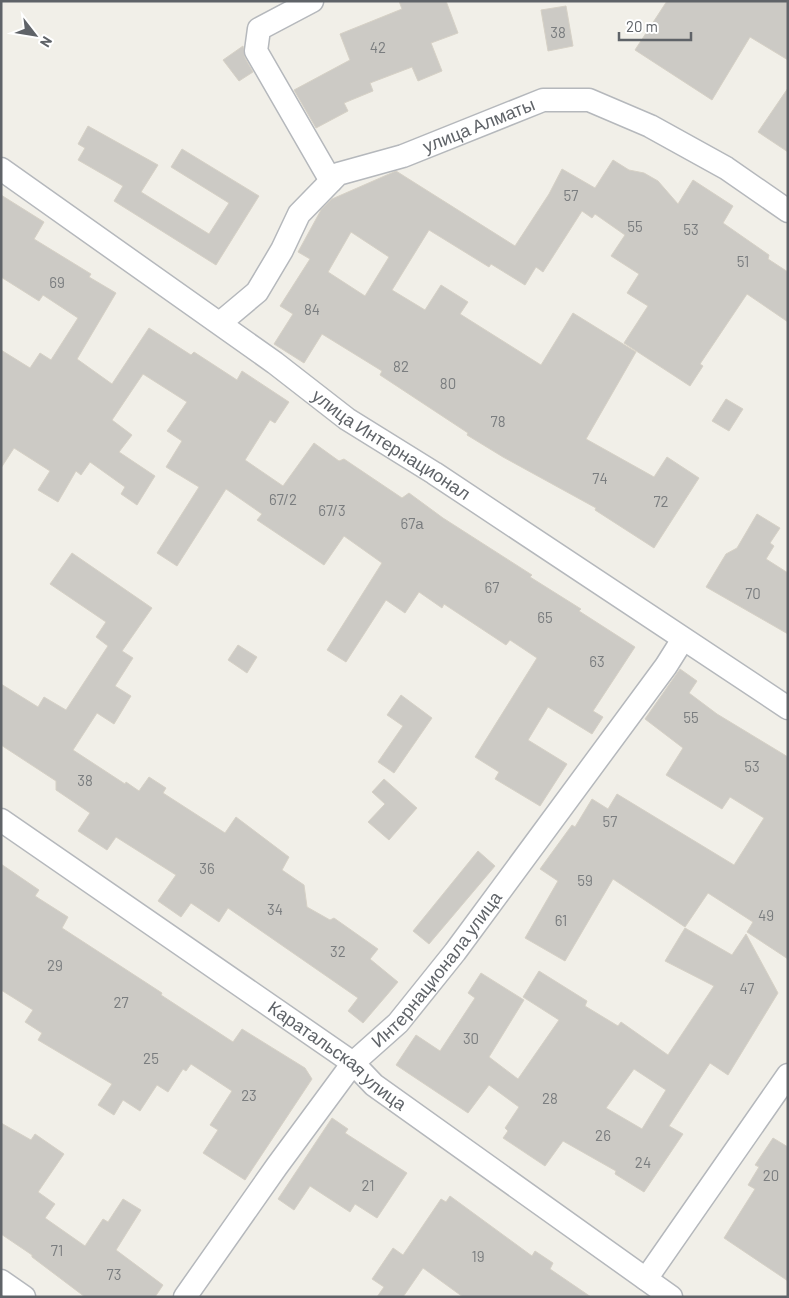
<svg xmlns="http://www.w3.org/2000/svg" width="789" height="1298" font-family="Barlow,sans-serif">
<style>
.building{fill:#cccac5;stroke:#d6d1c6;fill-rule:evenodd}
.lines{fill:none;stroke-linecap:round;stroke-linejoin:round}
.minor-casing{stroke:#b5b8bc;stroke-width:25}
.minor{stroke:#fff;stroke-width:22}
.labels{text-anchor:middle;stroke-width:4.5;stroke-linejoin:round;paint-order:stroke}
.number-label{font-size:15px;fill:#7a7d7f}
.street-label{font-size:18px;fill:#5f6368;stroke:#fff}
</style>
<rect width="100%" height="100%" fill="#f1efe8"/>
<!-- building -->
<g class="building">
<polygon points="399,1 446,1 458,33 431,43 442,71 418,81 412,67 370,83 373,91 344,103 348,111 316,128 294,90 350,60 340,34 402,9"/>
<polygon points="667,1 788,1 788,60 750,37 712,100 635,50"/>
<polygon points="566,6 573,46 548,51 541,10"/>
<polygon points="243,46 245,58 253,72 239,81 223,60"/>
<polygon points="788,88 788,152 758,132"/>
<polygon points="88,126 158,165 141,192 209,234 229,203 171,167 182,149 259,196 216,265 114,201 123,186 78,160 85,148 78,144"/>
<path d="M613,160L629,170L644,173L658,181L678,204L693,180L733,206L723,223L769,255L768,259L788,272V322L747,294L700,364L703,366L690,386L624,343L648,306L627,293L639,274L611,256L625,235L595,214L592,218L582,211L543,272L536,267L525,285L491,264L489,267L429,230L392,290L425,310L441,285L468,302L460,314L541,365L573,313L636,352L586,439L654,477L667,457L699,478L654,548L595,510L596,508L503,457L467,435L468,433L380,375L382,371L322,334L304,363L274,344L293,314L280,306L310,259L298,252L321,210L332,199L396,171L515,246L549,194L562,169L595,188ZM351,232L389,257L365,296L328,272Z"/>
<polygon points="1,195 44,222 34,239 91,274 89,277 116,293 77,359 112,384 149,328 191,355 194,352 237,380 242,371 289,402 275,423 270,420 245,460 283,486 314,443 339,461 344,459 402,498 409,493 443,518 532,575 530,577 581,609 579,611 635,647 593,711 603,717 592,734 548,707 528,740 567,764 540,806 495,779 499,772 475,757 537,658 510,640 506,645 444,604 442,608 419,592 405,613 386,600 346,662 327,650 382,563 344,536 324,565 257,520 262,514 226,489 177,566 157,553 199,487 166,467 182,441 167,431 187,402 143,374 112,420 132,435 119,452 155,476 137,505 121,494 125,487 90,462 81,475 76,471 58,502 38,490 50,471 14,448 1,468 1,350 30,368 40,353 51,360 78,318 43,295 39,301 1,277"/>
<polygon points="726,399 743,409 729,431 712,421"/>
<polygon points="757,514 780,528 770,543 774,546 766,559 788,573 788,634 706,587 726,554 737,548"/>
<polygon points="72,553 152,608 122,651 133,658 115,686 131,696 114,724 97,713 73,750 125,784 126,782 139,791 149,777 166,788 163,793 225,833 236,817 289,857 282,870 304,885 307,907 330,920 334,918 378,949 370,959 398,982 363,1023 348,1011 358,998 228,908 219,922 191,903 181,917 158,901 176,875 116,837 107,850 78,831 90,813 56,790 56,781 1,745 1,684 38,707 44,697 66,710 108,646 96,637 106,622 50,584"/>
<polygon points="238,645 257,657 247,673 228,660"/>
<polygon points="680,669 697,681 689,693 717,714 788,757 788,959 747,932 753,922 708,893 685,927 613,879 565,961 525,938 558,881 540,869 572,825 575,827 592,799 608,809 617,794 734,865 764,818 730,797 722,809 666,775 683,748 645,719"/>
<polygon points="401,695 432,718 394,773 378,762 403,726 387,715"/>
<polygon points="384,779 417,808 389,840 368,822 385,804 372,792"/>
<polygon points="478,851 495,866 429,944 413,931"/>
<polygon points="1,864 39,890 35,896 68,917 62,928 162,993 161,995 233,1042 242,1029 305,1068 312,1079 245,1180 203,1153 218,1130 210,1125 232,1091 191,1064 186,1071 183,1069 168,1092 157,1085 140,1111 123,1100 114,1115 98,1105 112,1084 38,1040 42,1033 25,1022 33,1010 1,990"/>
<path d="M685,928L732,955L746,934L778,993L728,1075L710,1063L669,1126L683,1134L644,1192L615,1174L616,1171L563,1141L545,1166L503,1138L508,1131L505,1128L519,1107L489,1085L468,1113L396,1065L416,1035L440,1051L475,998L468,993L481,973L524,1000L489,1057L518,1079L559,1020L523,997L539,971L587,1001L585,1006L618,1026L621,1022L668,1055L714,986L665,961ZM634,1069L666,1090L642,1129L606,1108Z"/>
<polygon points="332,1118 348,1129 345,1133 407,1173 377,1218 355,1204 350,1212 310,1186 294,1210 278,1199"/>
<polygon points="1,1123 31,1140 35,1134 64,1154 38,1192 55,1204 45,1218 85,1246 103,1219 108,1222 123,1199 141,1210 116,1250 163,1285 155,1297 85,1297 32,1257 32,1255 1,1234"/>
<polygon points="773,1138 788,1147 788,1281 724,1238 755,1189 748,1185 759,1167 755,1165"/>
<polygon points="450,1196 532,1256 535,1251 553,1263 550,1269 591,1297 463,1297 423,1268 403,1297 377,1297 384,1287 372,1279 393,1248 403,1255 441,1199 446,1202"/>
</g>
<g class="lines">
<defs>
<g id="minor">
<polyline points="312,1 259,29 256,51 331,181"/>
<path id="s1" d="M1,169L275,363L347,419L434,473L788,708"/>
<path id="s2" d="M220,323L257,292L282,250L299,214L338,174L403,156L543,100H589L650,126L726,168L788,211"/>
<path id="s3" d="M1,820L353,1063L374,1085L671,1297"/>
<polyline points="646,1279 788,1075"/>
<polyline points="1,1281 24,1297"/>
<path id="s4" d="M185,1297L277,1166L353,1063L398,1023L455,952L666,666L683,639"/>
</g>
</defs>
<!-- minor casing -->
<use href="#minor" class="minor-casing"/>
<!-- minor -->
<use href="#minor" class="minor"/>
</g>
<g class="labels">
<!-- number labels -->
<g class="number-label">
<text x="558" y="38">38</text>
<text x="378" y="53">42</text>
<text x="571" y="201">57</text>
<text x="635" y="232">55</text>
<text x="691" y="235">53</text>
<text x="743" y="267">51</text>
<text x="57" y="288">69</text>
<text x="312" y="315">84</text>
<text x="401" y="372">82</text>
<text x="448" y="389">80</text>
<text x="498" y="427">78</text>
<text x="600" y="484">74</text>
<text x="283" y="505">67/2</text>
<text x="661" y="507">72</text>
<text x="332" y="516">67/3</text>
<text x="412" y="529">67а</text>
<text x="492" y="593">67</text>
<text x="753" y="599">70</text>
<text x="545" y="623">65</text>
<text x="597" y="667">63</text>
<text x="691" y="723">55</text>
<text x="752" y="772">53</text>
<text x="85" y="786">38</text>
<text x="610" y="827">57</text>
<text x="207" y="874">36</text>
<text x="585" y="886">59</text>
<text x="275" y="915">34</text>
<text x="766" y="921">49</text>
<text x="561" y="926">61</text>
<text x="338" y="957">32</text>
<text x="55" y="971">29</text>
<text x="747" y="994">47</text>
<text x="121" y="1008">27</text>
<text x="471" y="1044">30</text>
<text x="151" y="1064">25</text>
<text x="249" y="1101">23</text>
<text x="550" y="1104">28</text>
<text x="603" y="1141">26</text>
<text x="643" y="1168">24</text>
<text x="771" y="1181">20</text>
<text x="368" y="1191">21</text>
<text x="57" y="1256">71</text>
<text x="478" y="1262">19</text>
<text x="114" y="1280">73</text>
</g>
<!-- street labels -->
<g class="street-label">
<text dy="6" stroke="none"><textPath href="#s2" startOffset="342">улица Алматы</textPath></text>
<text dy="6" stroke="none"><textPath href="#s1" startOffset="478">улица Интернационал</textPath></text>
<text dy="6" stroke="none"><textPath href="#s4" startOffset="414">Интернационала улица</textPath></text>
<text dy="6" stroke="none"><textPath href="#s3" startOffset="411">Каратальская улица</textPath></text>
</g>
</g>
<!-- border -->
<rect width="789" height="1298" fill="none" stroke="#5f6368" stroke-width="5"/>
<!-- north arrow -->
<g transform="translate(35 35) rotate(121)" stroke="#ffffff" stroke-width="4" paint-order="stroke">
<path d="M0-4L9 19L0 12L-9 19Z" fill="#5f6368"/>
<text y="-8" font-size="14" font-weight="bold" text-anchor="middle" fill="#5f6368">N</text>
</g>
<!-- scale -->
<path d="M619 32v8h72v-8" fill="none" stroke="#5f6368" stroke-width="2.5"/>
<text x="626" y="32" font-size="15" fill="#5f6368" stroke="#ffffff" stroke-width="4" paint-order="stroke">20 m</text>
</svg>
